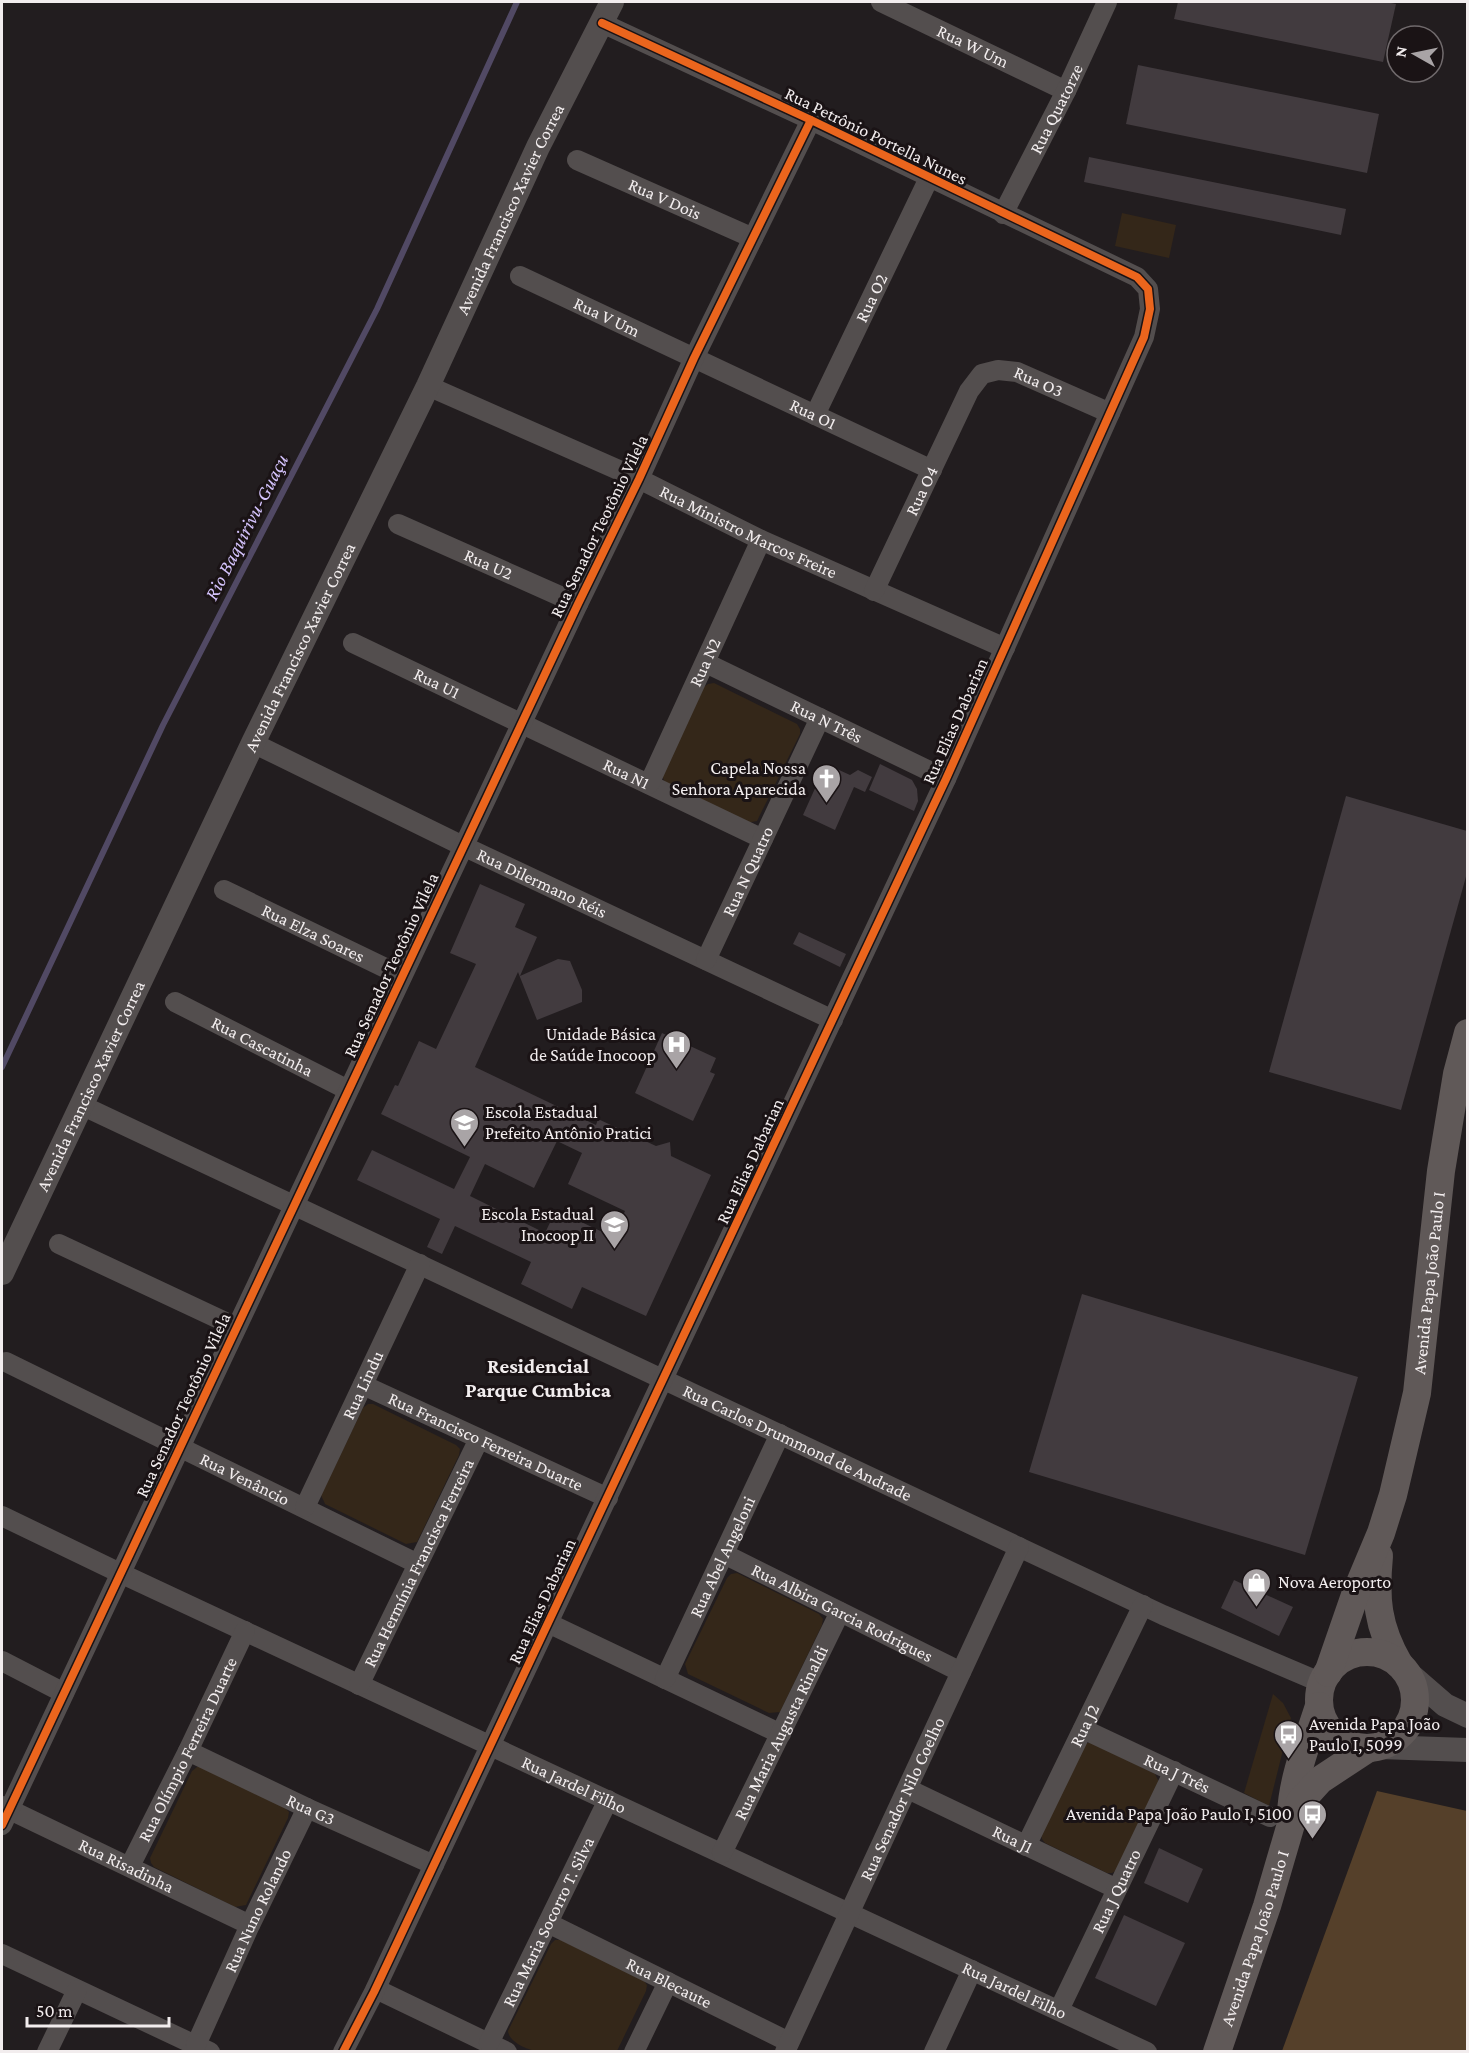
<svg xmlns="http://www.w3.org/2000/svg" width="1469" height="2053" font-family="'Crimson Pro',serif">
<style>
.green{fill:#342719}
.forest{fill:#55402a}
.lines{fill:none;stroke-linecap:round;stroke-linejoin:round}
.stream{stroke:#514964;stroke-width:6}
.building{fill:#423b3f;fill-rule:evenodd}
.minor{stroke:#534e4e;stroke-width:20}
.tertiary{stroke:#534e4e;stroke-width:24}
.secondary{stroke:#605958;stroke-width:28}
.cycleway-casing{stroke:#1a1315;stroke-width:11}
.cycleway{stroke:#eb651d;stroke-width:8}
.labels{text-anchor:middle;stroke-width:6;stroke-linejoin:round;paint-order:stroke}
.street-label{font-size:18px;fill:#f2edee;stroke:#1a1315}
.poi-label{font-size:18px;fill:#f2edee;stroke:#1a1315;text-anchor:end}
.water-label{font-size:20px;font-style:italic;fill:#d3c2fb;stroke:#1a1315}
.quarter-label{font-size:21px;font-weight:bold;fill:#f2edee;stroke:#1a1315}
</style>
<rect width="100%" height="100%" fill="#221d1f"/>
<!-- green -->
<g class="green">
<polygon points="1122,213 1176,225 1169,258 1115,246"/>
<polygon points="714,683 797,724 800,729 800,734 757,821 746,823 665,784 662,774 704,687 708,684"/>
<polygon points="368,1404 373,1404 456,1445 460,1449 459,1455 417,1542 406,1544 325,1504 321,1495 363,1408"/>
<polygon points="737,1573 819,1614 823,1619 822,1625 780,1712 769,1713 688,1674 685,1664 727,1578 731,1574"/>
<polygon points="1273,1694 1283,1703 1291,1718 1269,1806 1244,1793"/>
<polygon points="1087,1743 1093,1743 1155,1774 1158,1780 1158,1786 1117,1870 1112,1873 1107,1873 1045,1843 1042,1839 1041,1834 1083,1747"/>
<polygon points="197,1767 203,1767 285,1808 289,1812 288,1818 246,1905 235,1907 154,1867 151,1863 150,1858 192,1771"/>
<path d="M555,1940H561L644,1981L647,1985L646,1991L617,2051C592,2051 562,2053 537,2051C527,2050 509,2042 508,2031L551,1944Z"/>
</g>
<!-- forest -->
<polygon class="forest" points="1377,1791 1467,1811 1467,2051 1282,2051"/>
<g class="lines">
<!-- stream -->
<polyline class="stream" points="2,1067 163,725 377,309 517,2"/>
</g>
<!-- building -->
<g class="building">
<polygon points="1178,2 1386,2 1396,4 1383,62 1174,19"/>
<polygon points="1138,65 1379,114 1367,173 1126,124"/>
<polygon points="1089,157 1346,209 1341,235 1084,182"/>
<polygon points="826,764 850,775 858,770 872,777 865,792 854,787 835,830 803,815"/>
<polygon points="880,764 912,780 917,789 918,801 914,811 869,790"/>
<polygon points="1346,796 1467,831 1467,873 1401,1110 1269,1072"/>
<path d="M480,884L525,904L515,927L537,937L520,976L558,959L570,961L582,990V1002L537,1020L518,972L475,1067L596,1125L598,1119L656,1146L670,1142L671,1156L711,1175L646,1316L582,1287L572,1309L521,1284L531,1262L455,1226L442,1254L427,1247L440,1219L357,1180L372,1150L454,1189L470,1157L381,1114L395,1085L398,1086L419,1041L436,1049L476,964L450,953ZM557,1141L582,1153L568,1184L625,1211L613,1237L556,1210L545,1233L470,1196L485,1164L534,1188Z"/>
<polygon points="799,932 846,954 840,967 793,944"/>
<polygon points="662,1033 716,1058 710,1072 715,1074 693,1121 635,1093"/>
<polygon points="1082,1294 1358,1377 1305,1555 1029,1472"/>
<polygon points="1234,1580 1293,1607 1279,1636 1221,1608"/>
<polygon points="1159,1848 1203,1869 1188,1903 1144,1883"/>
<polygon points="1124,1915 1185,1943 1156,2006 1095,1978"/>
</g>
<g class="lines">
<!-- minor -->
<g class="minor">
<path id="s1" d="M881,2L1066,91"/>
<path id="s2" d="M577,160L753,238"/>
<path id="s3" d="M1003,214L1066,91L1107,2"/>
<path id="s4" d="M520,276L932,470"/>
<path id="s5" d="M428,386L639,479L761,540L1005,648"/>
<path id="s6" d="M815,415L929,178"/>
<path id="s7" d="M398,524L578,604"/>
<path id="s8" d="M874,591L969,391L982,374L998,370L1017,372L1110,413"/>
<path id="s9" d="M353,643L763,839"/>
<path id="s10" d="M706,663L946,779"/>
<path id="s11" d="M253,743L463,846L833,1020"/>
<path id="s12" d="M649,784L761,540"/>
<path id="s13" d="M224,890L402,976"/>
<path id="s14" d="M706,960L820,718"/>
<path id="s15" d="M175,1002L348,1090"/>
<path id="s16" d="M81,1105L1163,1615L1322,1683"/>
<polyline points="59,1244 236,1327"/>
<path id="s17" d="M6,1362L418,1564"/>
<path id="s18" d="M363,1385L608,1498"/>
<path id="s19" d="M305,1507L420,1264"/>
<path id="s20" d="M2,1516L120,1573L1147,2052"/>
<path id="s21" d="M724,1554L961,1672"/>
<polyline points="548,1623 781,1734"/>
<polyline points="2,1661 64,1693"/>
<path id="s22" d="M665,1679L780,1434"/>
<path id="s23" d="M359,1685L479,1439"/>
<path id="s24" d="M1083,1729L1270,1817"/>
<path id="s25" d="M188,1751L307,1808L434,1865"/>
<path id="s26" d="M908,1789L1117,1889"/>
<path id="s27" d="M2,1806L250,1925"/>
<polyline points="2,1825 578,604 639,479 694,358 811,120"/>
<path id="s28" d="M1026,1846L1143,1605"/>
<path id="s29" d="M722,1853L840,1612"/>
<path id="s30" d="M130,1866L188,1751L245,1631"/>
<path id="s31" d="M548,1923L789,2042"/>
<polyline points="2,1954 210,2052"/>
<polyline points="376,1989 507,2052"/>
<path id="s32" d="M1059,2010L1174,1771"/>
<path id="s33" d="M489,2043L608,1800"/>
<path id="s34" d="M196,2045L250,1925L307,1808"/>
<polyline points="47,2052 77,1990"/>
<polyline points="343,2052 374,1992 946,779 1144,337 1150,309 1148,289 1137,277 811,120 602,23"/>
<polyline points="634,2052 668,1982"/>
<path id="s35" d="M785,2052L1019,1547"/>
<polyline points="934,2052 972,1970"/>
</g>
<!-- tertiary -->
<g class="tertiary">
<path id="s36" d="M2,1273L253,743L428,386L538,147L612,2"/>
<polyline points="1407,1672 1445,1705 1468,1716"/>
<polyline points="1379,1747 1468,1750"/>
</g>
<!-- secondary -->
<g class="secondary">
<path d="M1379,1556C1375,1598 1377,1626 1399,1664"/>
<circle cx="1367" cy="1700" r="48"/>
<path id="s37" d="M1328,1673L1355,1595L1381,1533L1393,1495L1417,1393L1441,1171L1457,1074L1468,1033"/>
<path d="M1291,1813C1293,1776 1308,1741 1319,1706"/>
<path id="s38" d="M1217,2052L1267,1906L1291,1824L1300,1802L1320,1780L1367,1749"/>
</g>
<defs>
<g id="cycleway">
<polyline points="2,1825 578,604 639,479 694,358 811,120"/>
<polyline points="343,2052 374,1992 946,779 1144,337 1150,309 1148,289 1137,277 811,120 602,23"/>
</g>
</defs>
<!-- cycleway casing -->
<use href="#cycleway" class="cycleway-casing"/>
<!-- cycleway -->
<use href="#cycleway" class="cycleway"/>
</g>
<!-- icons -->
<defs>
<symbol id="church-pin" viewBox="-11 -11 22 30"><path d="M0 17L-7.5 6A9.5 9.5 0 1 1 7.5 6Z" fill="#a9a4a6" stroke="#1a1315"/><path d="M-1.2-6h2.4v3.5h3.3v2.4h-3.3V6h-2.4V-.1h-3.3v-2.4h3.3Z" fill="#fff"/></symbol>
<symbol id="hospital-pin" viewBox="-11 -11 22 30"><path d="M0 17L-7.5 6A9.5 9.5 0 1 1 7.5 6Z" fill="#a9a4a6" stroke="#1a1315"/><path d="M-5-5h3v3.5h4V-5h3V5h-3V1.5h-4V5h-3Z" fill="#fff"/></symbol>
<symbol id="school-pin" viewBox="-11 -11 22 30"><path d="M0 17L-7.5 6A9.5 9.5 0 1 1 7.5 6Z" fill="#a9a4a6" stroke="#1a1315"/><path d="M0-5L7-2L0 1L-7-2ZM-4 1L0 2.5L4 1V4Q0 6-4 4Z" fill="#fff"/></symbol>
<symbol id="shop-pin" viewBox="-11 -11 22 30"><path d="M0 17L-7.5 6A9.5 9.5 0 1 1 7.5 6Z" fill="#a9a4a6" stroke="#1a1315"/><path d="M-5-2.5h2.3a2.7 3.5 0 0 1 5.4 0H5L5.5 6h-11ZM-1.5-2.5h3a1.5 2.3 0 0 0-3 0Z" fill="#fff"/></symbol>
<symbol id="bus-pin" viewBox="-11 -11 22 30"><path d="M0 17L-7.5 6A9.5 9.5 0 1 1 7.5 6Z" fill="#a9a4a6" stroke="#1a1315"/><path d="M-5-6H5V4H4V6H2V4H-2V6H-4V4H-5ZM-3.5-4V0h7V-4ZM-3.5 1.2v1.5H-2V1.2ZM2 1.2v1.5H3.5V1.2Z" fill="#fff"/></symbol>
</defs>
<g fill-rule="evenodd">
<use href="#church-pin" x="810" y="762" width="33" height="45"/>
<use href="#hospital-pin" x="660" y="1028" width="33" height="45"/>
<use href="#school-pin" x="448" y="1106" width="33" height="45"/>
<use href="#school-pin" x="598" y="1208" width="33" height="45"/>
<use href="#shop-pin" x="1240" y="1566" width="33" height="45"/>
<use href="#bus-pin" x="1272" y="1718" width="33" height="45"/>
<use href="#bus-pin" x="1296" y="1798" width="33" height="45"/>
</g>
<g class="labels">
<!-- street labels -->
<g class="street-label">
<text dy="6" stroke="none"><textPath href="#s1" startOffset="102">Rua W Um</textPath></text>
<text dy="6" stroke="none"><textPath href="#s3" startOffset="118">Rua Quatorze</textPath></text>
<text transform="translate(876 136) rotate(26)" y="6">Rua Petrônio Portella Nunes</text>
<text dy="6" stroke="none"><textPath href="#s2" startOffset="96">Rua V Dois</textPath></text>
<text dy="6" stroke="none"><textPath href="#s36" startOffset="1179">Avenida Francisco Xavier Correa</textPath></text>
<text dy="6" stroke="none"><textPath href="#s6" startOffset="130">Rua O2</textPath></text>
<text dy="6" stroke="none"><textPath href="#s4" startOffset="96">Rua V Um</textPath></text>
<text dy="6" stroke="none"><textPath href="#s8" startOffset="302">Rua O3</textPath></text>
<text dy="6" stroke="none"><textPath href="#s4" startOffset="324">Rua O1</textPath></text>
<text dy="6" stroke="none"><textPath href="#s8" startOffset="111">Rua O4</textPath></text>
<text transform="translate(599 526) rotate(-64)" y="6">Rua Senador Teotônio Vilela</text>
<text dy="6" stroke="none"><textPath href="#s5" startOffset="352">Rua Ministro Marcos Freire</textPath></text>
<text dy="6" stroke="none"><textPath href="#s7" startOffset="99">Rua U2</textPath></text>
<text dy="6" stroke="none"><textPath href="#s36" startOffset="693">Avenida Francisco Xavier Correa</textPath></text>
<text dy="6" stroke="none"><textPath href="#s12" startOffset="134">Rua N2</textPath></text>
<text dy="6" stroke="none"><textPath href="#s9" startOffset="93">Rua U1</textPath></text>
<text dy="6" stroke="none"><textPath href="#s10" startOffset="134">Rua N Três</textPath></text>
<text transform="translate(955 721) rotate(-66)" y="6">Rua Elias Dabarian</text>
<text dy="6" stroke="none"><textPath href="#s9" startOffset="303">Rua N1</textPath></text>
<text dy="6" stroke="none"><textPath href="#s14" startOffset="98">Rua N Quatro</textPath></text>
<text dy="6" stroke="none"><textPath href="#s11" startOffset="321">Rua Dilermano Réis</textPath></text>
<text dy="6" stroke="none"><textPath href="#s13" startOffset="99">Rua Elza Soares</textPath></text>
<text transform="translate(391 965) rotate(-65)" y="6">Rua Senador Teotônio Vilela</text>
<text dy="6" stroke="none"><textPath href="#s15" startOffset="98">Rua Cascatinha</textPath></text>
<text dy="6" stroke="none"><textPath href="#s36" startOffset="207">Avenida Francisco Xavier Correa</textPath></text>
<text transform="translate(750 1161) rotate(-65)" y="6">Rua Elias Dabarian</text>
<text dy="6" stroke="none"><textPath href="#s37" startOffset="405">Avenida Papa João Paulo I</textPath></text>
<text dy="6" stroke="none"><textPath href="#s19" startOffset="135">Rua Lindu</textPath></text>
<text transform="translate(183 1405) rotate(-65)" y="6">Rua Senador Teotônio Vilela</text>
<text dy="6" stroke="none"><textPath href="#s18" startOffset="135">Rua Francisco Ferreira Duarte</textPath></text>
<text dy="6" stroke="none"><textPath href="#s16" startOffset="792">Rua Carlos Drummond de Andrade</textPath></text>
<text dy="6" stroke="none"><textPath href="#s17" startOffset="266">Rua Venâncio</textPath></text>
<text dy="6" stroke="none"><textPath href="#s22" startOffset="135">Rua Abel Angeloni</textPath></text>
<text dy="6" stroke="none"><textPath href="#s23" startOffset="136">Rua Hermínia Francisca Ferreira</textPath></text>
<text transform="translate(542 1601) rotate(-65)" y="6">Rua Elias Dabarian</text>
<text dy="6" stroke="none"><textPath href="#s21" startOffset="132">Rua Albira Garcia Rodrigues</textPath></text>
<text dy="6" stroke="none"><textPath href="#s28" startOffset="134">Rua J2</textPath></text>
<text dy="6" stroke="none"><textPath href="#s29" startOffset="134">Rua Maria Augusta Rinaldi</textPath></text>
<text dy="6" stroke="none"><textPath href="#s30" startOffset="130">Rua Olímpio Ferreira Duarte</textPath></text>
<text dy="6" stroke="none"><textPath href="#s24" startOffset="104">Rua J Três</textPath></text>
<text dy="6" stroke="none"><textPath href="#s20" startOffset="632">Rua Jardel Filho</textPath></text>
<text dy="6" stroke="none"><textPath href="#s35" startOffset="279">Rua Senador Nilo Coelho</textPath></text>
<text dy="6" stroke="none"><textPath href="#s25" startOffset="136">Rua G3</textPath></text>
<text dy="6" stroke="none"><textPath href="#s26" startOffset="116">Rua J1</textPath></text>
<text dy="6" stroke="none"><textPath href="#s27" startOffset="138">Rua Risadinha</textPath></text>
<text dy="6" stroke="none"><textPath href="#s32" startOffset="132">Rua J Quatro</textPath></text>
<text dy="6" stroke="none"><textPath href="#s34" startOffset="148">Rua Nuno Rolando</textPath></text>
<text dy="6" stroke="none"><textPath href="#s33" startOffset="135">Rua Maria Socorro T. Silva</textPath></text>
<text dy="6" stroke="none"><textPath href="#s38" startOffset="120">Avenida Papa João Paulo I</textPath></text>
<text dy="6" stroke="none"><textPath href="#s31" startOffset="135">Rua Blecaute</textPath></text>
<text dy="6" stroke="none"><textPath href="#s20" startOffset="1118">Rua Jardel Filho</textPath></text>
</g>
<!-- poi labels -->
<g class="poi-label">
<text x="806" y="774">Capela Nossa<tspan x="806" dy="21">Senhora Aparecida</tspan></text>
<text x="656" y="1040">Unidade Básica<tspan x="656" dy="21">de Saúde Inocoop</tspan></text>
<text x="485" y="1118" text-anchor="start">Escola Estadual<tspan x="485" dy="21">Prefeito Antônio Pratici</tspan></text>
<text x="594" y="1220">Escola Estadual<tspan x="594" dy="21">Inocoop II</tspan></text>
<text x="1278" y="1588" text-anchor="start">Nova Aeroporto</text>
<text x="1309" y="1730" text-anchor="start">Avenida Papa João<tspan x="1309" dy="21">Paulo I, 5099</tspan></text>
<text x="1292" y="1820">Avenida Papa João Paulo I, 5100</text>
</g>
<!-- water labels -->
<g class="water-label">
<text transform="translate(246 527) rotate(-63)" y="7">Rio Baquirivu-Guaçu</text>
</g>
<!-- quarter labels -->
<g class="quarter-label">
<text x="538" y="1373">Residencial<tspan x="538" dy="24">Parque Cumbica</tspan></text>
</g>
</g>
<!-- border -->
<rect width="1469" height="2053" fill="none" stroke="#f2edee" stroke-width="6"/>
<!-- north arrow -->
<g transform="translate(1415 54) rotate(279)"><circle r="28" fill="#1a1315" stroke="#706a6c" stroke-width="1.5"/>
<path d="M0-4.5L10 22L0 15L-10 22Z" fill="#a9a4a6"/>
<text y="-9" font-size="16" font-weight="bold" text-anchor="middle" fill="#f2edee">N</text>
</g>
<!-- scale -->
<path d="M27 2017v9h142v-9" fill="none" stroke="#f2edee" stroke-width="3"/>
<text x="36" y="2017" font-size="18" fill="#f2edee" stroke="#1a1315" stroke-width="4.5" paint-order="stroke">50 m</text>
</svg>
